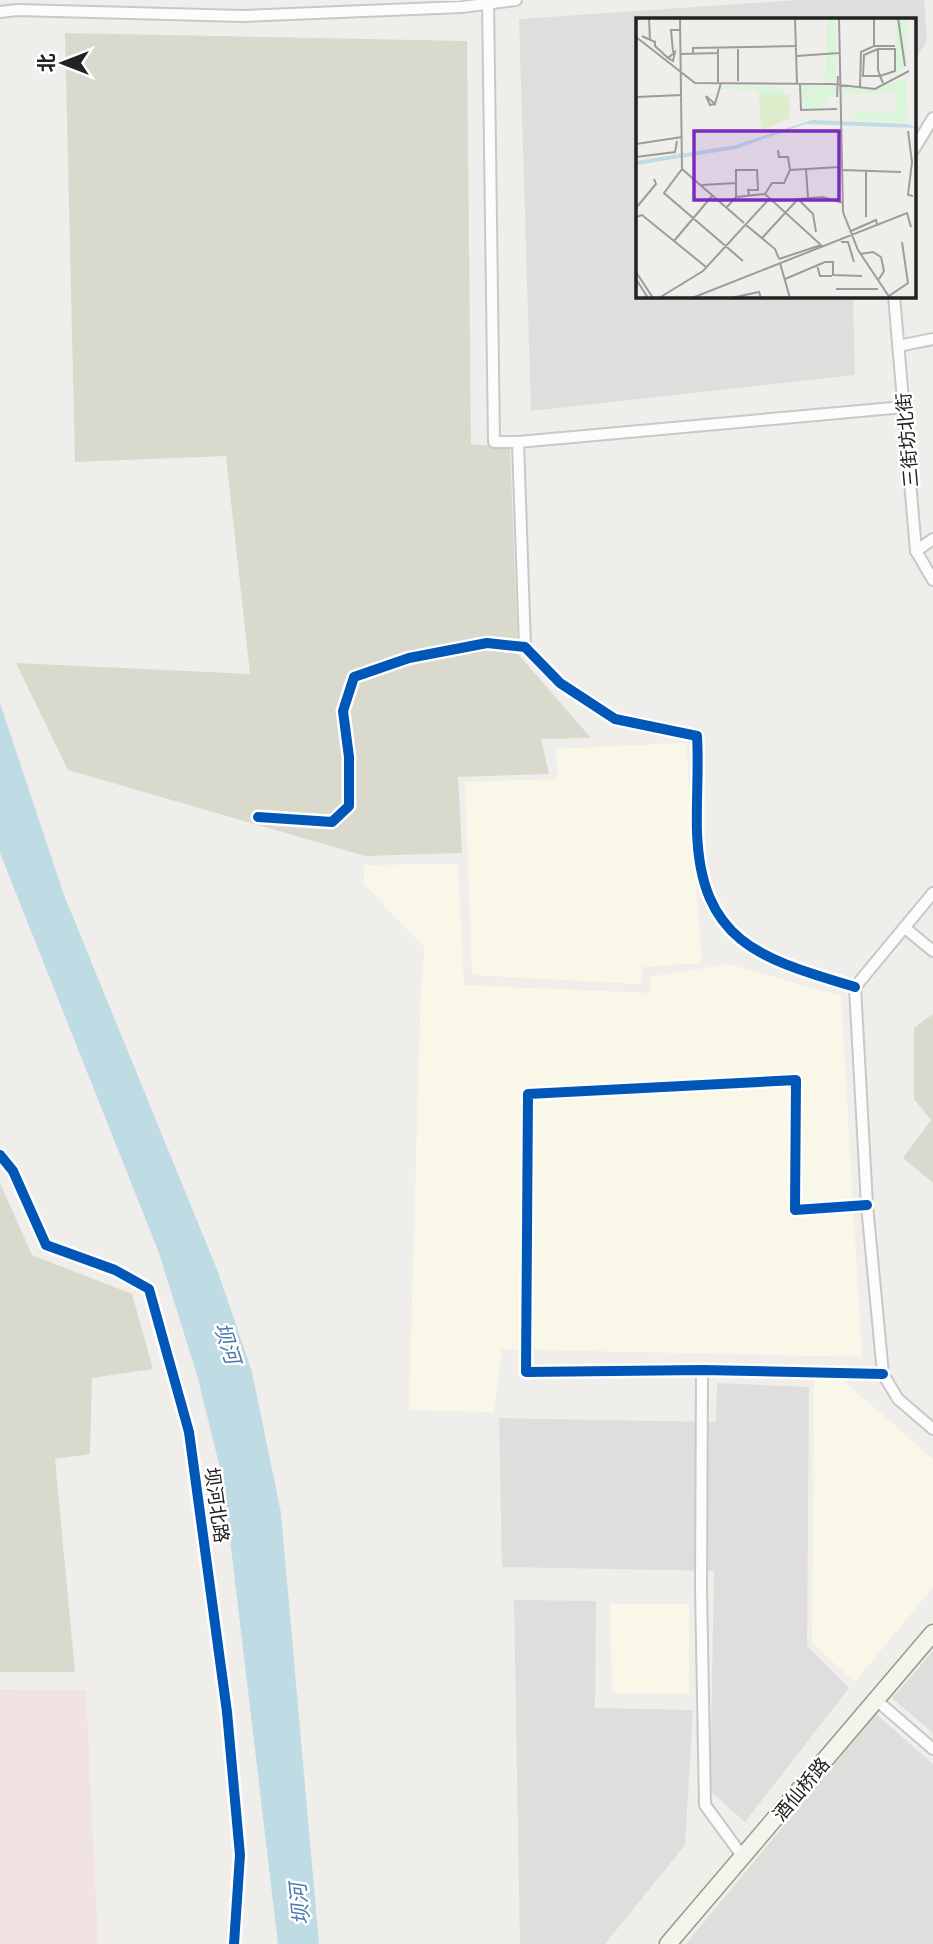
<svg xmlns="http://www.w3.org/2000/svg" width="933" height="1944" font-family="'Fira Sans','Noto Sans SC',sans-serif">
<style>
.residential{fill:#dfdedc}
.commercial{fill:#f1e3e1}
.education{fill:#f8f7e8}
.construction{fill:#d9d9cd}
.water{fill:#bfdbe3}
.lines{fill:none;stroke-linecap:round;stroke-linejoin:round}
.minor-casing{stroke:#c9c8c7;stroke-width:14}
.secondary-casing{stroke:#999a82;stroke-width:19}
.minor{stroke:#fdfcfc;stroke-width:10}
.secondary{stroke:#f4f4ed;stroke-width:16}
.cycleway-casing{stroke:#fff;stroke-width:15}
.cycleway{stroke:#0057b8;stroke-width:10}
.labels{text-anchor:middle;stroke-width:5;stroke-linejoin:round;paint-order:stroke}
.street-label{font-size:19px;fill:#222;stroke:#fff}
.water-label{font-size:21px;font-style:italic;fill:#4a7aab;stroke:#fff}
.inset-road{fill:none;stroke:#9e9c9b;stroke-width:2}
.view{fill:#7b2cbf;fill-opacity:0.15;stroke:#7b2cbf;stroke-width:3.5}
.inset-edge{fill:none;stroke:#222;stroke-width:3.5}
</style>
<rect width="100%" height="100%" fill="#f0eeeb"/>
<!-- residential -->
<g class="residential">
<polygon points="798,0 924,0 927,40 914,63 914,19 637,19 637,296 853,296 855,375 531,411 519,19"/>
<polygon points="717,1383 809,1387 807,1646 849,1688 745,1822 710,1791 714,1571 502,1567 499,1418 716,1422"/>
<polygon points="514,1600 596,1601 595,1708 693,1710 685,1845 605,1944 520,1944"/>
<polygon points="933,1651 933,1733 892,1698"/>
<polygon points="876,1714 933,1764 933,1944 686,1944"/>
</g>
<!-- commercial -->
<polygon class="commercial" points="0,1689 86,1690 98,1944 0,1944"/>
<!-- education -->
<g class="education">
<polygon points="686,743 702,963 643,967 640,984 472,975 465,782 558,779 556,749"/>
<polygon points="458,864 464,985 650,993 650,977 728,964 841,996 862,1357 502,1349 494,1412 409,1410 421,984 425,948 364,884 364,865"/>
<polygon points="814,1380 843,1380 933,1459 933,1587 855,1682 812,1643"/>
<polygon points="610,1604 689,1604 689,1694 612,1693"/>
</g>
<!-- construction -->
<g class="construction">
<polygon points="65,33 467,41 471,444 510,448 518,654 591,738 541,739 549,774 458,777 462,853 365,856 68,770 16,663 250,674 226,456 75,462"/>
<polygon points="933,1014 933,1183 903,1158 931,1120 914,1099 914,1028"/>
<polygon points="0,1183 32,1255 132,1294 153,1369 92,1378 90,1454 55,1459 75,1672 0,1672"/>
</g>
<!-- water -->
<polygon class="water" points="0,703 64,895 218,1272 252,1372 281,1513 319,1944 278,1944 223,1480 197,1375 159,1253 0,853"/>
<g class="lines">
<defs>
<g id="minor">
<polyline points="488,0 494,442 518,442 904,407"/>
<polyline points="0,12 17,10 243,16 462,7 516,0"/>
<polyline points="914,149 933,118"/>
<polyline points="894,296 916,551 933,580"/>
<polyline points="898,346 933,339"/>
<polyline points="518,442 525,647"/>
<polyline points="916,551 933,539"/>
<path d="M258,817L332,822L349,806V757L343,711L354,677L409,658L487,643L525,647L560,683L615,719L697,736C699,768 696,800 697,832C701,944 763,959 855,987"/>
<polyline points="933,893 855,987 867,1205 883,1374 898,1399 933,1429"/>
<polyline points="905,928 933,951"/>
<polyline points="867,1205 795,1210 796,1080 528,1094 526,1372 702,1370 883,1374"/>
<polyline points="702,1370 701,1588 705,1805 743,1857"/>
<polyline points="875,1699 933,1749"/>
</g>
<polyline id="secondary" points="668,1944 933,1633"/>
</defs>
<!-- minor casing -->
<use href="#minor" class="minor-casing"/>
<!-- secondary casing -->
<use href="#secondary" class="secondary-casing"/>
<!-- minor -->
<use href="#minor" class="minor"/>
<!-- secondary -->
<use href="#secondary" class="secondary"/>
<defs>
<g id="cycleway">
<path d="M258,817L332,822L349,806V757L343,711L354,677L409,658L487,643L525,647L560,683L615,719L697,736C699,768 696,800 697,832C701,944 763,959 855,987"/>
<polyline points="0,1155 13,1171 46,1245 115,1270 149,1289 189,1432 227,1712 240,1855 234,1944"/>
<polyline points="867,1205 795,1210 796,1080 528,1094 526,1372 702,1370 883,1374"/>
</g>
</defs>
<!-- cycleway casing -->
<use href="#cycleway" class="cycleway-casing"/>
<!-- cycleway -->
<use href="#cycleway" class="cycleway"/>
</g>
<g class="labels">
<!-- street labels -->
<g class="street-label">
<text transform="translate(907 440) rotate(-95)" y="7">三街坊北街</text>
<text transform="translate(217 1505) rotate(82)" y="7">坝河北路</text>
<text transform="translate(801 1789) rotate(-50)" y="7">酒仙桥路</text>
</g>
<!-- water labels -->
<g class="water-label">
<text transform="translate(227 1343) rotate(72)" y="7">坝河</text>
<text transform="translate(300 1904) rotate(-96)" y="7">坝河</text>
</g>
</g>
<!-- overview -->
<g transform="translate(636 18)">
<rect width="280" height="280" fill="#f0eeeb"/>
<path d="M123,77H153L154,100L125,113Z" fill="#ddeccb"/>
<path d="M191,0H200V63H189ZM260,0H271V36L266,51L259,56ZM270,60L271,104L219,103V94L259,95L260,75L206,76L207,68L241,71ZM165,67L200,68V74L189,82L188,90L168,91ZM86,68L148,69V77H123L122,72L86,71Z" fill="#daf5da"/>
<path d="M176,102L272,106L280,110L169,106L100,131L0,147V143L100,127Z" fill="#bfdbe3"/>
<path class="inset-road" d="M13,0L14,23M44,0L46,151L108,205M159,0L161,66M203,0L207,194L222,232L254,280M262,0L269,48M6,18L19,24V28L32,40L37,43L39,34L32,40M0,19L59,65L196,66L239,71L273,53M238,28V0M102,29V63M242,31L228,37L227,58H244L259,53V31H242V52L244,58L247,65M37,34L35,12H44M82,35V64M45,36L82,35V29M57,36V30L161,28M161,38L203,35M164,66L165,92L201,91M224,69L225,34L238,28H259M0,79L46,77M201,79L202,58M79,86L74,87L70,78L79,86L85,65M272,113L276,144L272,177L277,178M0,126L46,119M0,139L39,134L41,123M46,151L28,175L107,243M170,151L172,180M154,152L204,149M206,152L265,154M230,154V199M66,167L100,165M129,176L136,165H148L154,152L152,139H143L142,132M100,179V152H121L122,172H112L113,177M162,181L177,196L180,214M0,190L20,166L18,161M90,190L100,179L129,176L185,227L143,241M0,199L6,197L70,249M110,207L139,231L143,241M215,213L240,202L241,206M126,220L162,181L187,179L207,185M38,223L76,178M205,224H212L218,244M224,236L237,234L245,239L248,253L243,261M144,245L154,280M181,247L184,258H196M0,254L17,280M0,261L12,280M149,261L189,244H197V257L226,258M200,271H242M253,278L272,265L266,224M23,280L67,253L134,180M56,280L271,195L275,209M95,280L123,274L125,280"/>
<path class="view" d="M58,113H203V182H58Z"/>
<rect width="280" height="280" class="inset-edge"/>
</g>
<!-- north arrow -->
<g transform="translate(63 63) rotate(270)" stroke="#ffffff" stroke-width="5" paint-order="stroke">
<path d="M0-5L12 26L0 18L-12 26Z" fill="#222222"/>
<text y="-10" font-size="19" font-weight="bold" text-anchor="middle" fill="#222222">北</text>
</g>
</svg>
